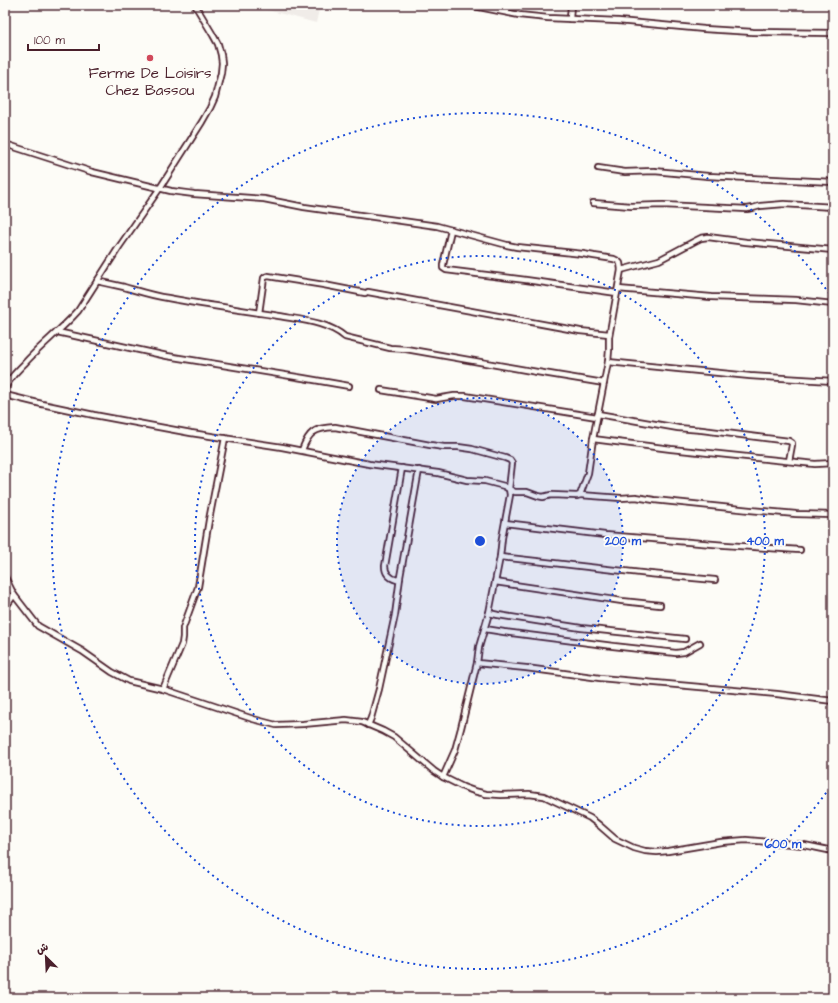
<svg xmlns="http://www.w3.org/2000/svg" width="838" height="1003" font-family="'Architects Daughter','Playpen Sans Arabic',sans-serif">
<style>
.built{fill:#f0ece8}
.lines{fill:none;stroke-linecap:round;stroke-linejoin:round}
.street-casing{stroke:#4a1f2b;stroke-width:8}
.street{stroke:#fdfcf7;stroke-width:4.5}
.ring{fill:none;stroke:#1d4ed8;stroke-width:2;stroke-dasharray:2 4}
.poi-dot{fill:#d1495b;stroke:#fdfcf7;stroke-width:1.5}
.labels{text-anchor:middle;stroke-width:3.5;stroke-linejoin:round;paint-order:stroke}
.poi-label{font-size:15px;fill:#4a1f2b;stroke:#fdfcf7}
.centre{fill:#1d4ed8;stroke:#fdfcf7;stroke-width:2}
.ring-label{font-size:12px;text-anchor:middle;font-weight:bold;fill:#1d4ed8;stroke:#fdfcf7;stroke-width:3.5;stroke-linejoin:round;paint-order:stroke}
</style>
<rect width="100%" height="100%" fill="#fdfcf7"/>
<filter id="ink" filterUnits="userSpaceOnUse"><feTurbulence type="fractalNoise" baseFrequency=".025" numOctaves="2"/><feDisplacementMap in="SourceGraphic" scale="8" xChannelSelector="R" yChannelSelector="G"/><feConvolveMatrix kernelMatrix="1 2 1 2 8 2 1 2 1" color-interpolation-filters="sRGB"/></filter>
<g filter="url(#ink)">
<!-- built -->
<polygon class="built" points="249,5 320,5 316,23"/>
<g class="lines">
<defs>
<g id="street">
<polyline points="469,5 519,15 548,18 618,21 704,29 753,32 833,33"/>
<polyline points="507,12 508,5"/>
<polyline points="570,19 571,5"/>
<path d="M5,144L92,172L171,191L194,194L264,199L304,207L437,226L507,245L517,247L583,254L594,256L614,259L618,261L620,263L621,270L609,337V350L608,362L593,439L588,473L580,495L577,496L551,495L543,497L538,496L527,492H515L509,489L512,463L510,460L505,458L472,449L458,447H444L430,445L335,427C314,428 309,432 302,450"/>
<polyline points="598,168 625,172 654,171 708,176 833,182"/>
<polyline points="593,203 631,206 663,205 747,209 753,208 760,206 784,204 833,207"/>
<polyline points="451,230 443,265 443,268 446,270 526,280 617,293"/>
<polyline points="621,270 659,260 695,241 701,238 708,237 746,242 833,250"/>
<path d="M97,281C106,283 115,285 124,287C138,291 153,296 168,298C205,305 242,310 279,316C301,320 328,322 345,337L390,348L406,349L537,372L604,383"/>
<polyline points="618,289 711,297 796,300 833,304"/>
<polyline points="368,292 580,331 609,334"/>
<polyline points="259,313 264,278 265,277 268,276 324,285 365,293"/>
<polyline points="57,332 167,356 303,378 349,386"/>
<polyline points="608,362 750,376 833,381"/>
<path d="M5,389C9,379 16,372 24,364C41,345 61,330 78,311L119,247L160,188L202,122L210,108L215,97L221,73L222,63L221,55L218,44L213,35L195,5"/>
<polyline points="381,390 436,399 454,396 465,396 597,417"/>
<polyline points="5,395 42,404 94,415 191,433 282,447 369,464 438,473 467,480 485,481 504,486 509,489 510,495 502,538 500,557 489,613 479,647 477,663 461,728 455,750 443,777"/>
<polyline points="598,414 678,428 702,430 789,441 792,443 792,445 789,461"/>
<polyline points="593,439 671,449 815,464 833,463"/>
<path d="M402,468L385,566C385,574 390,578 397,580L400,578V577L419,470"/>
<polyline points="580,495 621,498 636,497 654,500 750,510 796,514 833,515"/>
<polyline points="505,523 605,535 725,545 800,550"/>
<polyline points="500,557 650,574 715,580"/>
<polyline points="5,577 14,595 38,626 82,651 112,672 129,681 163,689 253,719 276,725 303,724 346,720 362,722 383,731 394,737 434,771 443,777 463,787 474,791 486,794 501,795 529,794 544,796 590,818 599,825 615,839 634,848 645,851 657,852 668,851 721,842 746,840 804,845 833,851"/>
<polyline points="495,582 622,601 660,605"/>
<polyline points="5,608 14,595"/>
<polyline points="489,613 498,615 581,628 685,639"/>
<polyline points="485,629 504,632 613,646 676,653 684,652 700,643"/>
<polyline points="477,663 526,668 600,678 777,694 833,701"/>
<polyline points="163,689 182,644 183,637 183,628 198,587 209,520 225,438"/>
<polyline points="368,725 371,718 379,689 395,615 400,578"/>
</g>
</defs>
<!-- street casing -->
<use href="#street" class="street-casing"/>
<!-- street -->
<use href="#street" class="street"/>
</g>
</g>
<!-- distance rings -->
<circle cx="480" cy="541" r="143" fill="#1d4ed8" fill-opacity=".12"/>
<g class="ring">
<circle cx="480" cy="541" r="143"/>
<circle cx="480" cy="541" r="285"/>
<path d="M833 783A428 428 0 1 1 833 299"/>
</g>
<!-- markers -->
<circle class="poi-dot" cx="150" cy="58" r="4"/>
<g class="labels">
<!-- poi labels -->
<g class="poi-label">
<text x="150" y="78">Ferme De Loisirs<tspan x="150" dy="17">Chez Bassou</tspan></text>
</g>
</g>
<circle cx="480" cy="541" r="6" class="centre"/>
<g class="ring-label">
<text x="623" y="545">200 m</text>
<text x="765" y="545">400 m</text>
<text x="783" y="848">600 m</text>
</g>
<!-- margin -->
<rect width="838" height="1003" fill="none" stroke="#fdfcf7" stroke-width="20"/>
<rect x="10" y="10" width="818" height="983" fill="none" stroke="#4a1f2b" stroke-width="1.5" filter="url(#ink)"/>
<!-- north arrow -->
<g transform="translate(46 957) rotate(336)" stroke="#fdfcf7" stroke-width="3" paint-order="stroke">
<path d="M0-3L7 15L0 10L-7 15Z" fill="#4a1f2b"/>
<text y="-6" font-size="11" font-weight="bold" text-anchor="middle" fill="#4a1f2b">ش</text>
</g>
<!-- scale -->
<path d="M28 44v6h71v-6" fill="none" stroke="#4a1f2b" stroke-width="2"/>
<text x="34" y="44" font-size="12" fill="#4a1f2b" stroke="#fdfcf7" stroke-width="3" paint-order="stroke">100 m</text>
</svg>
